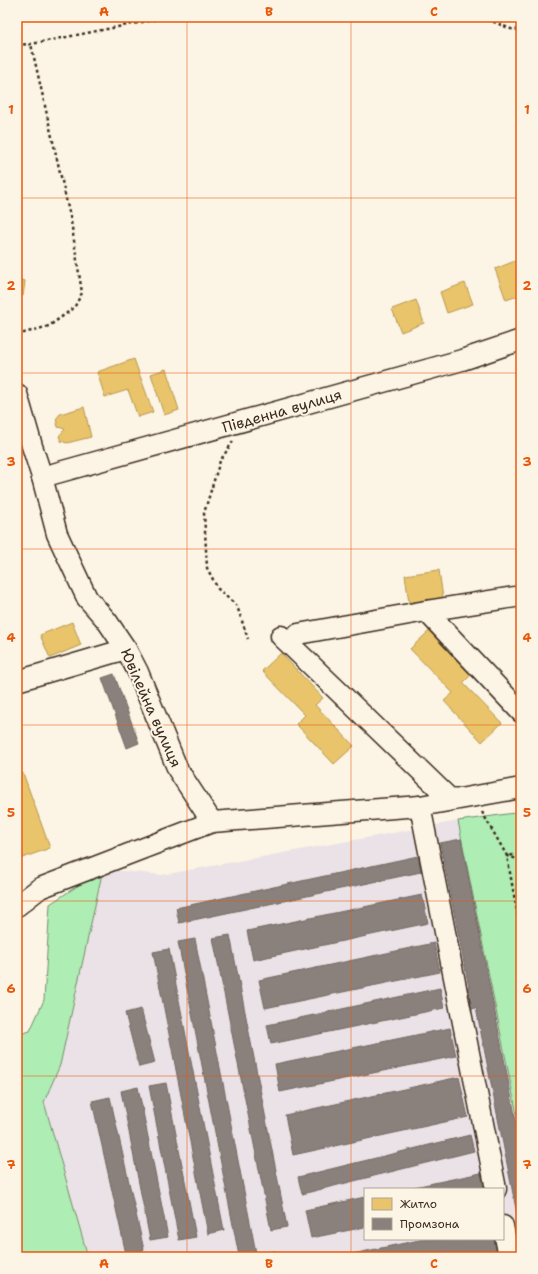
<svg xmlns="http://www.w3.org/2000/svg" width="538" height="1274" font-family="'Shantell Sans',sans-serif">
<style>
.built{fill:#eae2e6;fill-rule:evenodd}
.green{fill:#aeedb4;stroke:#748c69}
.homes{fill:#e9c46a;stroke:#b59653}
.industry{fill:#8a817c;stroke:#726760}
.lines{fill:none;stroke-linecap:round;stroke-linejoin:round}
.minor-casing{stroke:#3b2a1e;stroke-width:23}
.path{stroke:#3b2a1e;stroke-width:2.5;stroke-dasharray:3 3;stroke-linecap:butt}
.minor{stroke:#fcf5e5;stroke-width:20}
.grid{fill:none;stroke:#e8590c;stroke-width:1;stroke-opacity:0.55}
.labels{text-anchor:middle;stroke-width:4;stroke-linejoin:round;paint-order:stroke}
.street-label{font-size:15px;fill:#3b2a1e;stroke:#fcf5e5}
.neatline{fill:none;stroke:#e8590c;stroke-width:1.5}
.grid-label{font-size:13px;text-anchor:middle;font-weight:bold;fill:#e8590c}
</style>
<rect width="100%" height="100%" fill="#fcf5e5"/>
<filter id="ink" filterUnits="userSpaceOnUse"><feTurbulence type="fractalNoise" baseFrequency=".025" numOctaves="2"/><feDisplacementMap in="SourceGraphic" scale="8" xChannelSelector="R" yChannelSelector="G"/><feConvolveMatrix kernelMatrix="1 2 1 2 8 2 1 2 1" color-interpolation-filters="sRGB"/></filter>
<g filter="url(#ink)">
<!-- built -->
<path class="built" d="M458,821L521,1135V1257H88L44,1102L60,1065L103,869L162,875ZM365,1189H503V1239H365Z"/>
<!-- green -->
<g class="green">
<polygon points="521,812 521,1135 458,821"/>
<polygon points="103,869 60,1065 44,1102 88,1257 17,1257 17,1035 30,1031 44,1000 50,904"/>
<polygon points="274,1251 295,1257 260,1257"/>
</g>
<!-- homes -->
<g class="homes">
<polygon points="520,259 521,295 506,300 495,269"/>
<polygon points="17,279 25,281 23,296 17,295"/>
<polygon points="465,283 473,304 447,313 440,292"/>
<polygon points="416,300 424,323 401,332 392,309"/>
<polygon points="134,359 153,412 138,417 128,390 105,397 97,372"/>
<polygon points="166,369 179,410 164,415 151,374"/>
<polygon points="84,407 91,437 67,443 61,441 59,436 65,429 58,427 56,419 60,414"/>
<polygon points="439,570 443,598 409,603 405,575"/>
<polygon points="72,622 81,645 50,658 40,635"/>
<polygon points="429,631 471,675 463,683 502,723 482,742 444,701 453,693 410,649"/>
<polygon points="281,653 323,698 315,705 354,746 334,764 296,724 305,715 262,671"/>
<polygon points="23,773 50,848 17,860 17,775"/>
</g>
<!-- industry -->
<g class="industry">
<polygon points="114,674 139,743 127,748 102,678"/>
<polygon points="461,839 521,1146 521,1234 476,1008 461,1011 456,989 469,987 440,843"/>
<polygon points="418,856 421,872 179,923 176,908"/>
<polygon points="422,895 428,923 253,960 247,931"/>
<polygon points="230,935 287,1227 271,1230 213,938"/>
<polygon points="195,939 256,1253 239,1256 178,942"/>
<polygon points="434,943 440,972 265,1008 259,980"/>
<polygon points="169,949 224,1230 208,1234 153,952"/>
<polygon points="440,988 444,1008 271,1044 267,1025"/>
<polygon points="141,1009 155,1063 139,1067 125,1013"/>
<polygon points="450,1028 456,1056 280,1092 275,1064"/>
<polygon points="459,1077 468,1117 293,1155 285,1115"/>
<polygon points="166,1083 196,1237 179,1240 149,1086"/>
<polygon points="138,1087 168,1237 150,1240 121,1091"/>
<polygon points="110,1097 144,1250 126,1254 92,1101"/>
<polygon points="470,1135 474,1151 302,1194 298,1177"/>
<polygon points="481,1173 484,1189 405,1189"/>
<polygon points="365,1197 365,1227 311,1238 305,1210"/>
<polygon points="424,1239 496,1239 499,1253 479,1257 338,1257"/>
</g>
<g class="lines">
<defs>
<g id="minor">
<polyline points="17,394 32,446 42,477 57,534 87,598 107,621 126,649 138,672 178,770 212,822"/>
<polyline points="42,477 462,360 521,340"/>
<polyline points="426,611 521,712"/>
<polyline points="298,634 426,611 521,596"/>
<polyline points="281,636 451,800"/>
<polyline points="17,681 126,649"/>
<polyline points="420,806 496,1189"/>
<polyline points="17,906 40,888 212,822 420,806 521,788"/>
<polyline points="503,1226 509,1257"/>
</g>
</defs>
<!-- minor casing -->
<use href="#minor" class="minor-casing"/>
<!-- path -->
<g class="path">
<polyline points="482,17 511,29 521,30"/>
<polyline points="17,45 31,44 168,17"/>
<polyline points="17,335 49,326 74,308 82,293 71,221 31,44"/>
<polyline points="233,441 232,443 220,461 204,513 207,568 218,589 237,606 248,639"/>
<polyline points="482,812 507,856 521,854"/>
<polyline points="521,860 507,856 521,934"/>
</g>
<!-- minor -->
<use href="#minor" class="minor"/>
</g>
</g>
<!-- grid -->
<path class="grid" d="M187,17V1257M351,17V1257M17,198H521M17,373H521M17,549H521M17,725H521M17,901H521M17,1076H521"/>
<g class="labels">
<!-- street labels -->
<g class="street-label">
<text transform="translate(282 411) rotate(-16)" y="5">Південна вулиця</text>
<text transform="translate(151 708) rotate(66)" y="5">Ювілейна вулиця</text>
</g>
</g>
<!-- margin -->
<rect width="538" height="1274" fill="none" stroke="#fcf5e5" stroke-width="44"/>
<!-- legend -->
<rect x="364" y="1188" width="140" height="52" fill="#fcf5e5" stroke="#afa495"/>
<rect x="372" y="1198" width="20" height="12" fill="#e9c46a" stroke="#afa495"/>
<text x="400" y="1208" font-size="12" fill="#3b2a1e">Житло</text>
<rect x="372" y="1218" width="20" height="12" fill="#8a817c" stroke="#afa495"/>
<text x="400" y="1228" font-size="12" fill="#3b2a1e">Промзона</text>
<rect x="22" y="22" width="494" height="1230" class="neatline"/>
<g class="grid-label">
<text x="104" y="16">A</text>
<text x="269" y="16">B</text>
<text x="434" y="16">C</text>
<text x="11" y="114">1</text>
<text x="527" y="114">1</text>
<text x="11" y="290">2</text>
<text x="527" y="290">2</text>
<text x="11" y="466">3</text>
<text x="527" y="466">3</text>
<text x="11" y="642">4</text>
<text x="527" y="642">4</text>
<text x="11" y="817">5</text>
<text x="527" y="817">5</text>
<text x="11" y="993">6</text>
<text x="527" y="993">6</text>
<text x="11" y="1169">7</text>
<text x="527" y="1169">7</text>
<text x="104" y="1268">A</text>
<text x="269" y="1268">B</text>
<text x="434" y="1268">C</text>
</g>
</svg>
